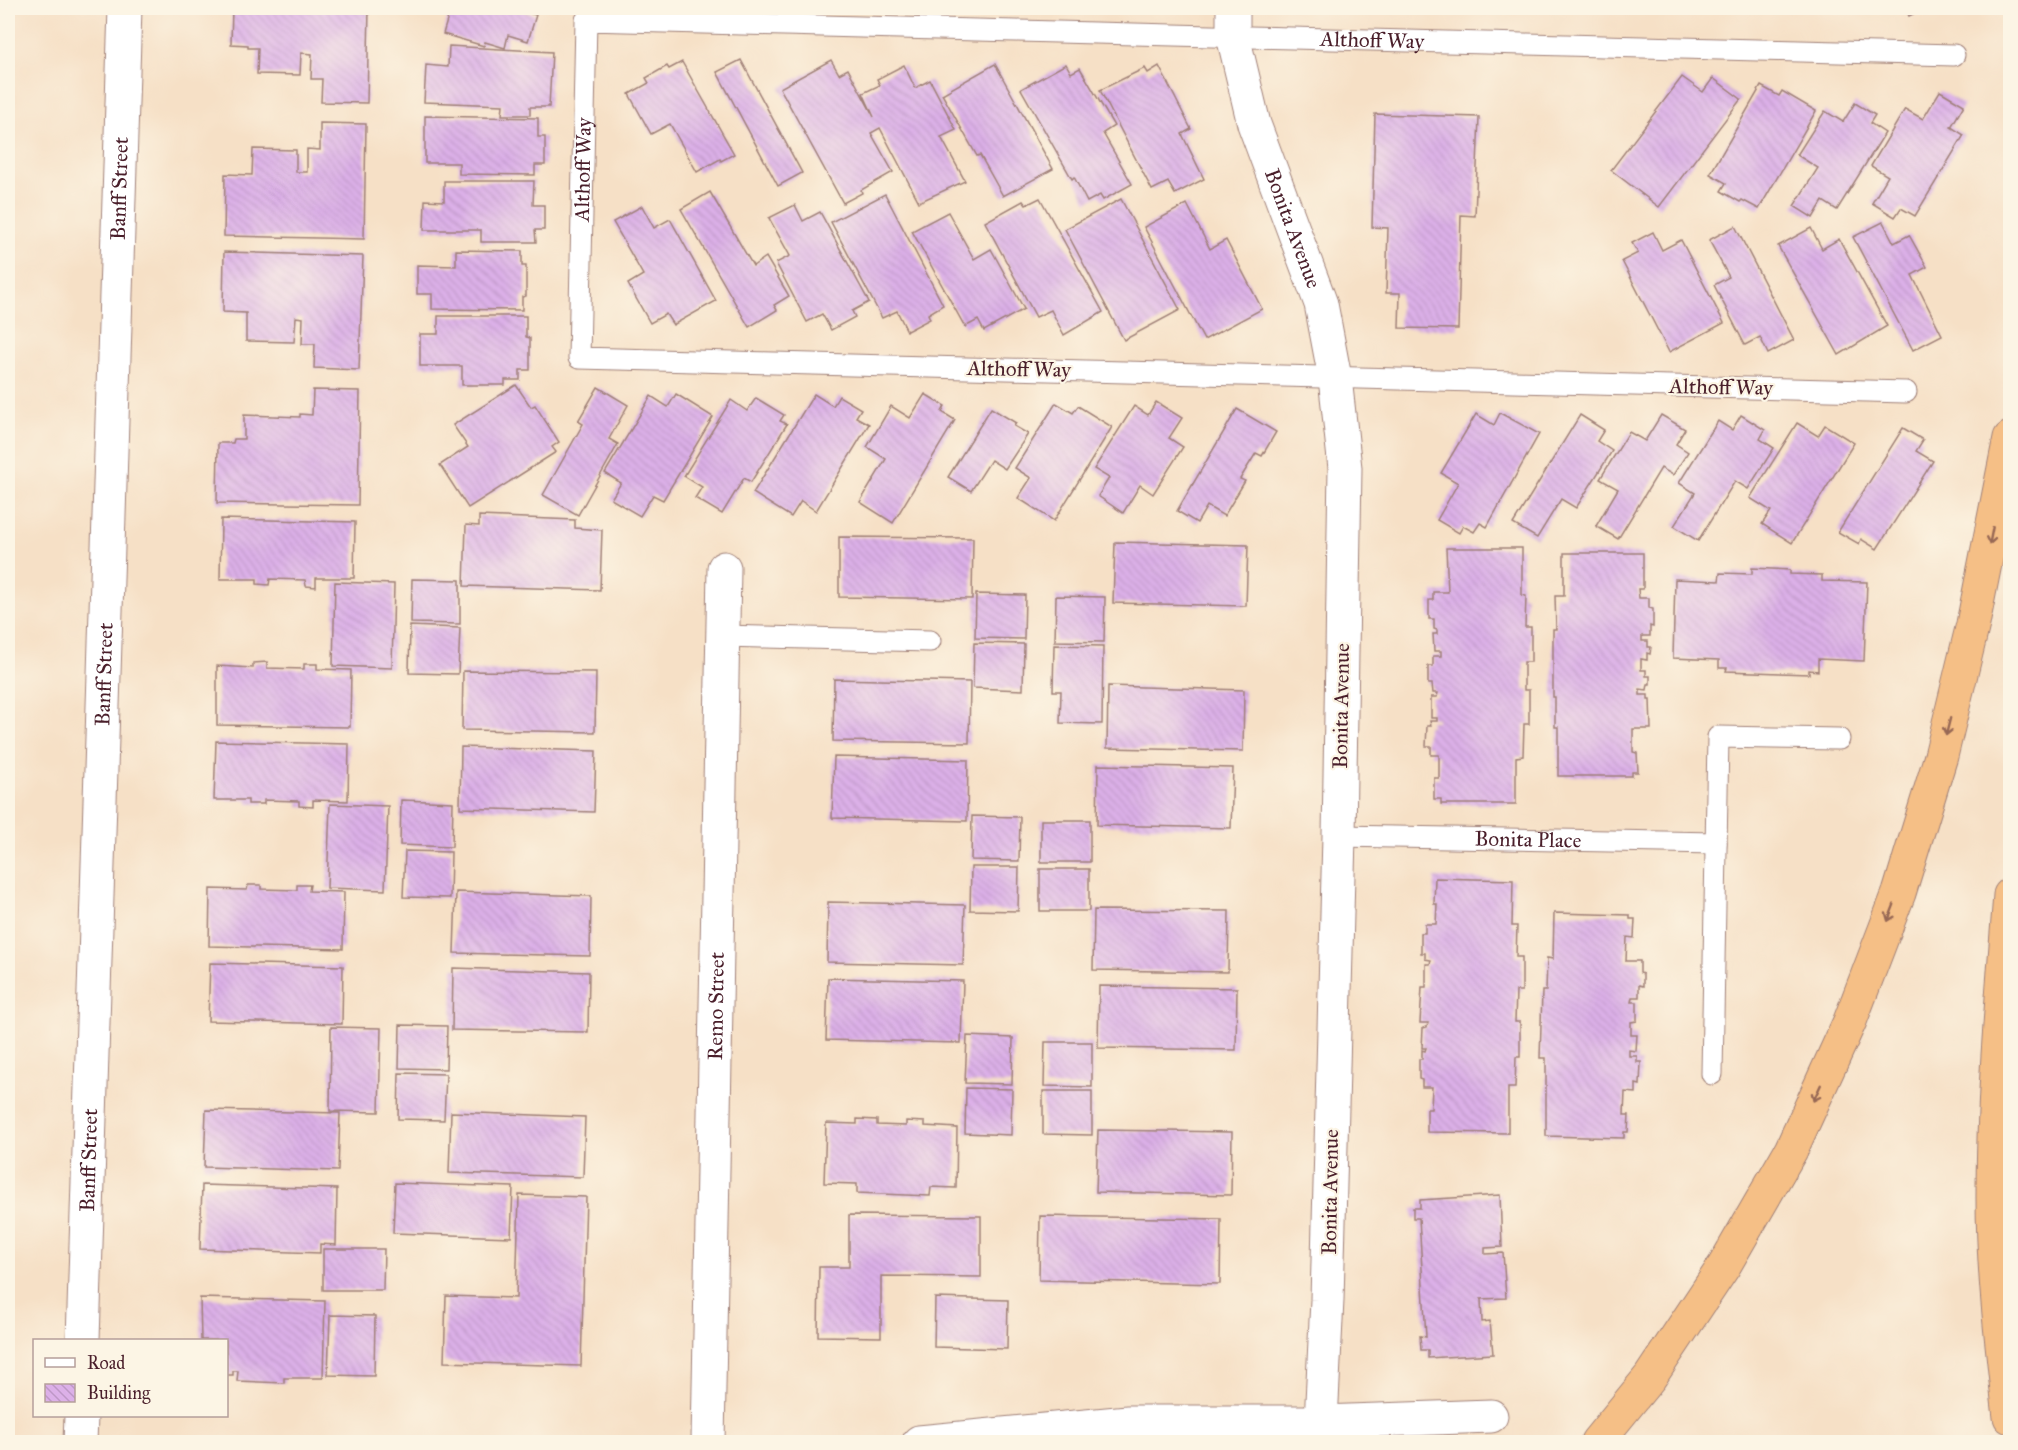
<svg xmlns="http://www.w3.org/2000/svg" width="2018" height="1450" font-family="'IM FELL Great Primer',serif">
<style>
.building{fill:url(#building-back-hatch)}
.lines{fill:none;stroke-linecap:round;stroke-linejoin:round}
.service-casing{stroke:#a08078;stroke-width:23}
.minor-casing{stroke:#a08078;stroke-width:35}
.motorway-casing{stroke:#a08078;stroke-width:35}
.service{stroke:#fff;stroke-width:21}
.minor{stroke:#fff;stroke-width:33}
.motorway{stroke:#f5bf86;stroke-width:33}
.oneway{stroke:#976754}
.labels{text-anchor:middle;stroke-width:4.5;stroke-linejoin:round;paint-order:stroke}
.street-label{font-size:21px;fill:#4a1f2b;stroke:#fcf5e5}
</style>
<defs>
<pattern id="building-back-hatch" width="6" height="6" patternUnits="userSpaceOnUse" patternTransform="scale(1.5)"><rect width="6" height="6" fill="#dcb0e8"/><path d="M-1 5l2 2M0 0l6 6M5-1l2 2" fill="none" stroke="#be97c7"/></pattern>
</defs>
<rect width="100%" height="100%" fill="#fcf5e5"/>
<filter id="ink" filterUnits="userSpaceOnUse"><feTurbulence type="fractalNoise" baseFrequency=".0167" numOctaves="2"/><feDisplacementMap in="SourceGraphic" scale="12" xChannelSelector="R" yChannelSelector="G"/><feConvolveMatrix kernelMatrix="1 2 1 2 8 2 1 2 1" color-interpolation-filters="sRGB"/></filter>
<filter id="wash" filterUnits="userSpaceOnUse"><feTurbulence type="fractalNoise" baseFrequency=".008" numOctaves="4" result="noise"/><feDisplacementMap in="SourceGraphic" scale="24" xChannelSelector="R" yChannelSelector="G"/><feGaussianBlur stdDeviation="1.35" result="paint"/><feColorMatrix in="noise" values="0 0 0 0 0 0 0 0 0 0 0 0 0 0 0 0 0 1.4 0 .05"/><feComposite in="paint" operator="in"/></filter>
<g filter="url(#wash)">
<rect width="100%" height="100%" fill="#f6e0c6"/>
<g id="blocks">
<!-- building -->
<g class="building">
<polygon points="232,8 369,8 367,103 321,102 322,79 311,79 312,54 301,53 300,75 257,74 258,48 248,48 248,45 231,44"/>
<polygon points="427,8 511,8 536,15 528,41 508,35 505,48 485,42 484,46 443,34 448,17 426,11"/>
<polygon points="1905,8 1925,8 1909,16"/>
<polygon points="449,46 552,52 549,107 530,107 530,115 502,115 503,105 424,102 426,65 448,67"/>
<polygon points="741,60 802,173 778,186 717,72"/>
<polygon points="831,60 839,74 848,69 874,117 863,93 880,85 877,79 904,65 915,88 930,80 956,130 941,137 965,181 919,202 880,128 871,133 893,172 861,190 862,193 843,203 780,88"/>
<polygon points="682,62 734,154 721,161 720,159 697,172 670,124 651,134 629,94 649,83 646,78 667,66 669,69"/>
<polygon points="995,64 1053,169 1003,196 980,155 977,156 942,94"/>
<polygon points="1066,64 1071,73 1080,68 1114,126 1103,133 1132,184 1103,200 1100,195 1087,202 1074,177 1072,179 1021,89"/>
<polygon points="1159,66 1191,129 1182,134 1204,179 1175,194 1168,182 1152,190 1100,90 1145,68 1148,73"/>
<polygon points="1682,77 1703,92 1713,78 1741,99 1659,207 1611,170"/>
<polygon points="1761,86 1779,96 1782,91 1816,111 1759,209 1742,200 1740,202 1721,191 1726,183 1710,174"/>
<polygon points="1940,91 1964,105 1951,127 1964,135 1915,216 1901,208 1895,217 1872,203 1888,176 1871,166 1905,109 1923,119"/>
<polygon points="1855,103 1875,115 1870,123 1885,133 1837,210 1823,201 1813,218 1794,206 1818,168 1797,155 1825,111 1843,122"/>
<polygon points="1375,114 1479,117 1475,216 1461,215 1458,329 1399,328 1400,293 1386,293 1388,228 1372,227"/>
<polygon points="425,116 538,118 538,137 545,137 545,165 535,165 535,175 459,174 459,163 425,163"/>
<polygon points="320,123 366,124 364,239 224,236 225,174 252,175 253,149 296,150 296,172 307,172 307,149 320,150"/>
<polygon points="444,181 534,181 533,205 544,205 544,230 535,230 536,242 481,242 481,230 424,230 425,200 444,201"/>
<polygon points="710,192 753,266 766,257 789,296 774,305 777,310 749,327 681,209"/>
<polygon points="885,194 943,305 928,314 930,319 907,331 897,311 882,318 831,222"/>
<polygon points="1040,198 1103,312 1064,335 1051,310 1036,317 985,222 1023,201 1026,205"/>
<polygon points="1121,199 1180,310 1124,340 1065,229"/>
<polygon points="1187,204 1210,249 1226,240 1262,309 1204,340 1144,227"/>
<polygon points="795,205 803,221 820,212 869,302 852,311 855,317 831,330 822,314 807,322 776,263 790,256 769,218"/>
<polygon points="642,206 654,228 670,219 716,301 673,325 666,314 650,323 628,284 643,275 613,222"/>
<polygon points="948,212 974,259 991,249 1024,309 984,331 978,320 965,327 912,231"/>
<polygon points="1883,222 1894,243 1909,235 1927,267 1912,275 1942,335 1913,350 1853,237"/>
<polygon points="1735,226 1794,340 1768,354 1760,337 1745,345 1714,285 1729,277 1709,240"/>
<polygon points="1811,228 1822,249 1839,239 1887,326 1839,355 1778,246"/>
<polygon points="1653,232 1662,250 1681,240 1724,323 1669,352 1622,261 1638,253 1632,243"/>
<polygon points="456,250 522,251 522,266 526,266 526,296 522,297 522,310 432,309 432,294 417,294 417,265 456,266"/>
<polygon points="224,252 363,256 359,370 314,368 315,344 302,344 303,318 296,317 294,342 246,341 246,313 223,312"/>
<polygon points="438,316 526,316 526,337 530,338 530,370 520,370 520,380 505,380 505,385 462,385 462,366 420,366 420,334 438,334"/>
<polygon points="516,385 531,407 535,405 559,442 552,447 556,452 468,508 440,465 468,447 453,425"/>
<polygon points="598,387 628,405 609,439 618,444 578,515 543,495 583,424 578,421"/>
<polygon points="313,390 360,391 358,505 217,503 218,443 233,443 234,439 244,439 244,415 300,417 300,414 312,415"/>
<polygon points="676,394 713,417 663,500 653,495 640,516 611,499 621,483 605,473 651,396 668,407"/>
<polygon points="814,394 833,406 839,396 861,409 856,417 869,424 816,511 801,501 791,517 753,493"/>
<polygon points="925,394 945,406 942,412 955,420 893,523 860,502 886,459 867,447 891,406 910,418"/>
<polygon points="756,398 784,415 780,421 787,424 751,482 744,478 722,514 695,498 702,487 684,476 731,400 747,411"/>
<polygon points="1156,402 1182,418 1169,438 1183,447 1153,494 1140,485 1123,513 1098,496 1109,478 1094,469 1134,406 1148,415"/>
<polygon points="1056,403 1073,413 1078,406 1112,427 1054,521 1018,498 1031,478 1015,468"/>
<polygon points="991,408 1016,423 1014,426 1028,434 1005,469 991,460 971,491 948,477"/>
<polygon points="1237,409 1276,432 1262,456 1256,453 1240,479 1245,481 1224,516 1207,506 1197,523 1177,511"/>
<polygon points="1500,413 1539,434 1487,527 1480,523 1474,532 1463,526 1459,533 1437,520 1458,483 1441,473 1476,414 1494,425"/>
<polygon points="1580,415 1604,430 1597,441 1612,451 1576,508 1561,499 1537,538 1513,524"/>
<polygon points="1661,415 1685,429 1676,444 1688,452 1673,475 1661,468 1618,539 1596,526 1618,489 1600,479 1629,432 1645,441"/>
<polygon points="1741,415 1765,430 1760,439 1774,448 1748,489 1735,481 1698,541 1674,526 1695,493 1679,483 1718,421 1732,430"/>
<polygon points="1797,423 1818,436 1825,425 1854,443 1792,543 1762,524 1771,511 1750,498"/>
<polygon points="1903,428 1923,440 1916,451 1933,461 1877,549 1861,539 1859,544 1838,532"/>
<polygon points="479,516 575,520 575,528 602,530 600,590 464,586 466,525 479,526"/>
<polygon points="221,519 355,522 354,578 316,578 316,587 306,586 305,580 270,579 269,585 257,584 257,579 220,579"/>
<polygon points="839,537 973,538 972,599 839,597"/>
<polygon points="1115,542 1248,545 1246,606 1113,603"/>
<polygon points="1446,548 1522,548 1522,595 1526,596 1525,627 1531,627 1531,662 1524,662 1524,690 1529,690 1529,724 1524,724 1523,756 1516,757 1516,804 1441,804 1441,799 1434,799 1434,778 1439,778 1439,755 1431,755 1431,746 1426,746 1427,726 1431,726 1430,721 1437,721 1437,718 1431,718 1431,697 1437,697 1438,693 1433,693 1432,684 1428,684 1428,666 1433,666 1433,656 1441,656 1441,651 1434,651 1433,634 1437,634 1437,630 1434,629 1434,619 1429,619 1429,600 1433,600 1433,592 1448,592"/>
<polygon points="1564,553 1643,553 1643,589 1638,589 1639,598 1649,598 1649,608 1653,609 1653,627 1650,626 1650,636 1642,636 1642,641 1648,641 1648,647 1651,647 1650,654 1647,653 1647,660 1641,659 1641,670 1646,670 1646,676 1650,676 1650,684 1648,684 1647,690 1640,689 1640,695 1648,695 1648,699 1650,699 1651,729 1633,729 1633,752 1637,753 1638,772 1632,772 1632,776 1558,776 1558,727 1555,727 1555,697 1553,697 1553,629 1556,629 1555,596 1564,596"/>
<polygon points="1752,568 1790,570 1790,574 1822,575 1822,581 1867,582 1864,661 1818,659 1818,671 1809,670 1809,674 1726,671 1727,668 1719,668 1719,660 1673,658 1675,579 1719,581 1720,573 1752,574"/>
<polygon points="412,579 460,580 460,624 411,623"/>
<polygon points="335,582 394,584 392,668 333,666"/>
<polygon points="976,594 1025,595 1024,639 975,638"/>
<polygon points="1056,596 1105,597 1104,642 1055,641"/>
<polygon points="410,626 460,628 458,674 409,673"/>
<polygon points="974,643 1024,644 1023,690 973,688"/>
<polygon points="1054,645 1103,646 1102,724 1060,723 1061,691 1053,691"/>
<polygon points="267,662 267,668 304,669 304,664 317,664 317,669 351,670 350,727 217,725 217,666 253,668 253,663"/>
<polygon points="463,671 596,672 595,732 462,730"/>
<polygon points="834,679 970,682 969,743 833,741"/>
<polygon points="1108,686 1244,690 1243,751 1107,748"/>
<polygon points="216,741 349,744 348,801 313,800 313,807 299,806 299,801 264,800 264,804 248,804 248,800 214,800"/>
<polygon points="461,747 596,751 594,812 460,808"/>
<polygon points="834,757 968,760 967,821 832,818"/>
<polygon points="1098,765 1233,768 1231,828 1097,825"/>
<polygon points="401,800 453,802 452,847 400,845"/>
<polygon points="330,804 388,806 385,890 327,888"/>
<polygon points="972,816 1020,817 1019,861 971,860"/>
<rect x="1041" y="820" width="49" height="42"/>
<polygon points="405,851 451,852 450,898 403,897"/>
<polygon points="971,867 1019,867 1018,911 970,910"/>
<rect x="1040" y="869" width="49" height="42"/>
<polygon points="1435,878 1513,880 1512,926 1517,926 1516,957 1522,957 1522,991 1516,991 1515,1022 1520,1022 1520,1057 1516,1057 1515,1088 1508,1088 1508,1133 1427,1132 1427,1109 1431,1109 1432,1087 1422,1087 1422,1080 1419,1079 1419,1059 1422,1059 1422,1050 1425,1051 1426,1048 1422,1048 1423,1028 1427,1027 1428,1023 1420,1023 1422,987 1426,987 1426,964 1430,964 1431,960 1425,959 1425,953 1421,953 1421,933 1425,933 1425,924 1436,924 1437,904 1434,904"/>
<polygon points="248,885 261,885 261,889 297,890 297,885 310,885 309,891 344,892 343,949 209,946 210,889 247,890"/>
<polygon points="456,892 591,896 590,956 454,953"/>
<polygon points="828,902 965,905 963,965 827,962"/>
<polygon points="1094,910 1229,911 1228,972 1093,970"/>
<polygon points="1554,913 1630,915 1630,919 1635,919 1634,938 1627,937 1626,961 1640,961 1640,973 1643,974 1643,986 1639,985 1639,997 1632,997 1631,1002 1637,1002 1637,1021 1631,1022 1631,1035 1637,1035 1636,1051 1629,1050 1629,1056 1637,1056 1637,1062 1641,1062 1640,1085 1636,1084 1636,1093 1625,1092 1624,1115 1629,1115 1628,1132 1624,1132 1624,1138 1546,1136 1546,1058 1540,1058 1542,991 1546,991 1547,958 1553,959"/>
<polygon points="210,963 343,966 342,1024 208,1021"/>
<polygon points="453,968 589,972 588,1032 452,1030"/>
<polygon points="828,978 963,981 961,1043 826,1040"/>
<polygon points="1099,986 1237,988 1236,1050 1098,1048"/>
<polygon points="400,1025 447,1026 446,1069 399,1068"/>
<polygon points="331,1027 381,1028 379,1112 330,1111"/>
<polygon points="967,1036 1013,1038 1012,1084 965,1083"/>
<polygon points="1045,1042 1092,1042 1092,1087 1044,1086"/>
<polygon points="399,1073 446,1074 444,1120 398,1119"/>
<polygon points="966,1088 1012,1089 1011,1135 965,1133"/>
<polygon points="1043,1091 1092,1091 1092,1135 1043,1134"/>
<polygon points="206,1110 340,1113 338,1171 204,1167"/>
<polygon points="451,1112 585,1117 583,1177 449,1173"/>
<polygon points="857,1119 877,1120 877,1125 906,1126 906,1121 925,1122 925,1126 957,1128 956,1188 931,1187 930,1196 857,1193 857,1184 824,1183 826,1123 857,1124"/>
<polygon points="1098,1130 1232,1132 1231,1195 1096,1192"/>
<polygon points="395,1183 513,1187 511,1237 393,1233"/>
<polygon points="202,1185 337,1189 336,1245 320,1244 320,1253 200,1249"/>
<polygon points="519,1195 586,1197 581,1366 444,1362 446,1296 516,1298"/>
<polygon points="1500,1195 1502,1247 1485,1248 1485,1254 1503,1253 1506,1298 1481,1299 1482,1322 1490,1321 1493,1354 1428,1358 1428,1350 1421,1350 1420,1336 1426,1337 1419,1218 1413,1218 1413,1208 1420,1208 1420,1200"/>
<polygon points="849,1215 981,1216 981,1277 881,1276 881,1337 818,1336 819,1267 849,1267"/>
<polygon points="1040,1216 1221,1219 1220,1284 1039,1280"/>
<polygon points="323,1249 384,1249 383,1290 323,1290"/>
<polygon points="200,1298 325,1301 323,1378 284,1378 284,1383 237,1381 238,1371 233,1371 233,1375 226,1375 226,1340 201,1340"/>
<polygon points="935,1298 1008,1300 1007,1349 934,1347"/>
<polygon points="330,1315 375,1316 374,1376 328,1375"/>
</g>
</g>
</g>
<g filter="url(#ink)">
<use href="#blocks" fill-opacity="0" stroke="#a08078" stroke-width="1.5"/>
<g class="lines">
<defs>
<g id="service">
<path id="s1" d="M1906,392L579,358L586,20L1954,55"/>
<polyline points="723,636 930,641"/>
<path id="s2" d="M1339,836L1716,843"/>
<polyline points="1712,1074 1718,737 1839,739"/>
</g>
<g id="minor">
<path id="s3" d="M1233,8V36L1254,124L1321,304L1335,378L1345,468L1339,836L1327,1300L1321,1422"/>
<path id="s4" d="M83,1340L125,8"/>
<polyline points="80,1442 81,1416"/>
<path id="s5" d="M708,1442L724,568"/>
<polyline points="919,1442 1128,1422 1321,1422 1491,1416"/>
</g>
<g id="motorway">
<path d="M2010,895C2002,997 1993,1098 1993,1199C1993,1271 2002,1346 2010,1417"/>
<polyline points="1597,1442 1650,1377 1724,1266 1791,1150 1850,1021 1899,893 1941,756 1973,624 2010,438"/>
</g>
</defs>
<!-- service casing -->
<use href="#service" class="service-casing"/>
<!-- minor casing -->
<use href="#minor" class="minor-casing"/>
<!-- motorway casing -->
<use href="#motorway" class="motorway-casing"/>
<!-- service -->
<use href="#service" class="service"/>
<!-- minor -->
<use href="#minor" class="minor"/>
<!-- motorway -->
<use href="#motorway" class="motorway"/>
</g>
<!-- one-way arrows -->
<defs><path id="oneway-shaft" d="M-6 0H5M1.5-3L5.5 0L1.5 3" fill="none" stroke-width="1.6" stroke-linecap="round" stroke-linejoin="round" transform="scale(1.5)"/></defs>
<g class="oneway">
<use href="#oneway-shaft" transform="translate(1991 536) rotate(101)"/>
<use href="#oneway-shaft" transform="translate(1948 727) rotate(104)"/>
<use href="#oneway-shaft" transform="translate(1891 913) rotate(111)"/>
<use href="#oneway-shaft" transform="translate(1817 1093) rotate(115)"/>
</g>
</g>
<g class="labels">
<!-- street labels -->
<g class="street-label">
<text dy="7" stroke="none"><textPath href="#s1" startOffset="2452">Althoff Way</textPath></text>
<text dy="7" stroke="none"><textPath href="#s1" startOffset="1516">Althoff Way</textPath></text>
<text dy="7" stroke="none"><textPath href="#s4" startOffset="1152">Banff Street</textPath></text>
<text dy="7" stroke="none"><textPath href="#s3" startOffset="230">Bonita Avenue</textPath></text>
<text transform="translate(1019 369) rotate(1)" y="7">Althoff Way</text>
<text transform="translate(1721 387) rotate(1)" y="7">Althoff Way</text>
<text dy="7" stroke="none"><textPath href="#s4" startOffset="666">Banff Street</textPath></text>
<text transform="translate(1341 706) rotate(-89)" y="7">Bonita Avenue</text>
<text dy="7" stroke="none"><textPath href="#s2" startOffset="189">Bonita Place</textPath></text>
<text dy="7" stroke="none"><textPath href="#s5" startOffset="436">Remo Street</textPath></text>
<text dy="7" stroke="none"><textPath href="#s4" startOffset="180">Banff Street</textPath></text>
<text transform="translate(1330 1192) rotate(-89)" y="7">Bonita Avenue</text>
</g>
</g>
<!-- margin -->
<rect width="2018" height="1450" fill="none" stroke="#fcf5e5" stroke-width="30"/>
<!-- legend -->
<rect x="33" y="1339" width="195" height="78" fill="#fcf5e5" stroke="#b59f9b" stroke-width="1.5"/>
<rect x="45" y="1358" width="30" height="9" fill="#ffffff" stroke="#b59f9b" stroke-width="1.5"/>
<text x="87" y="1369" font-size="18" fill="#4a1f2b">Road</text>
<rect x="45" y="1384" width="30" height="18" fill="url(#building-back-hatch)" stroke="#b59f9b" stroke-width="1.5"/>
<text x="87" y="1399" font-size="18" fill="#4a1f2b">Building</text>
</svg>
